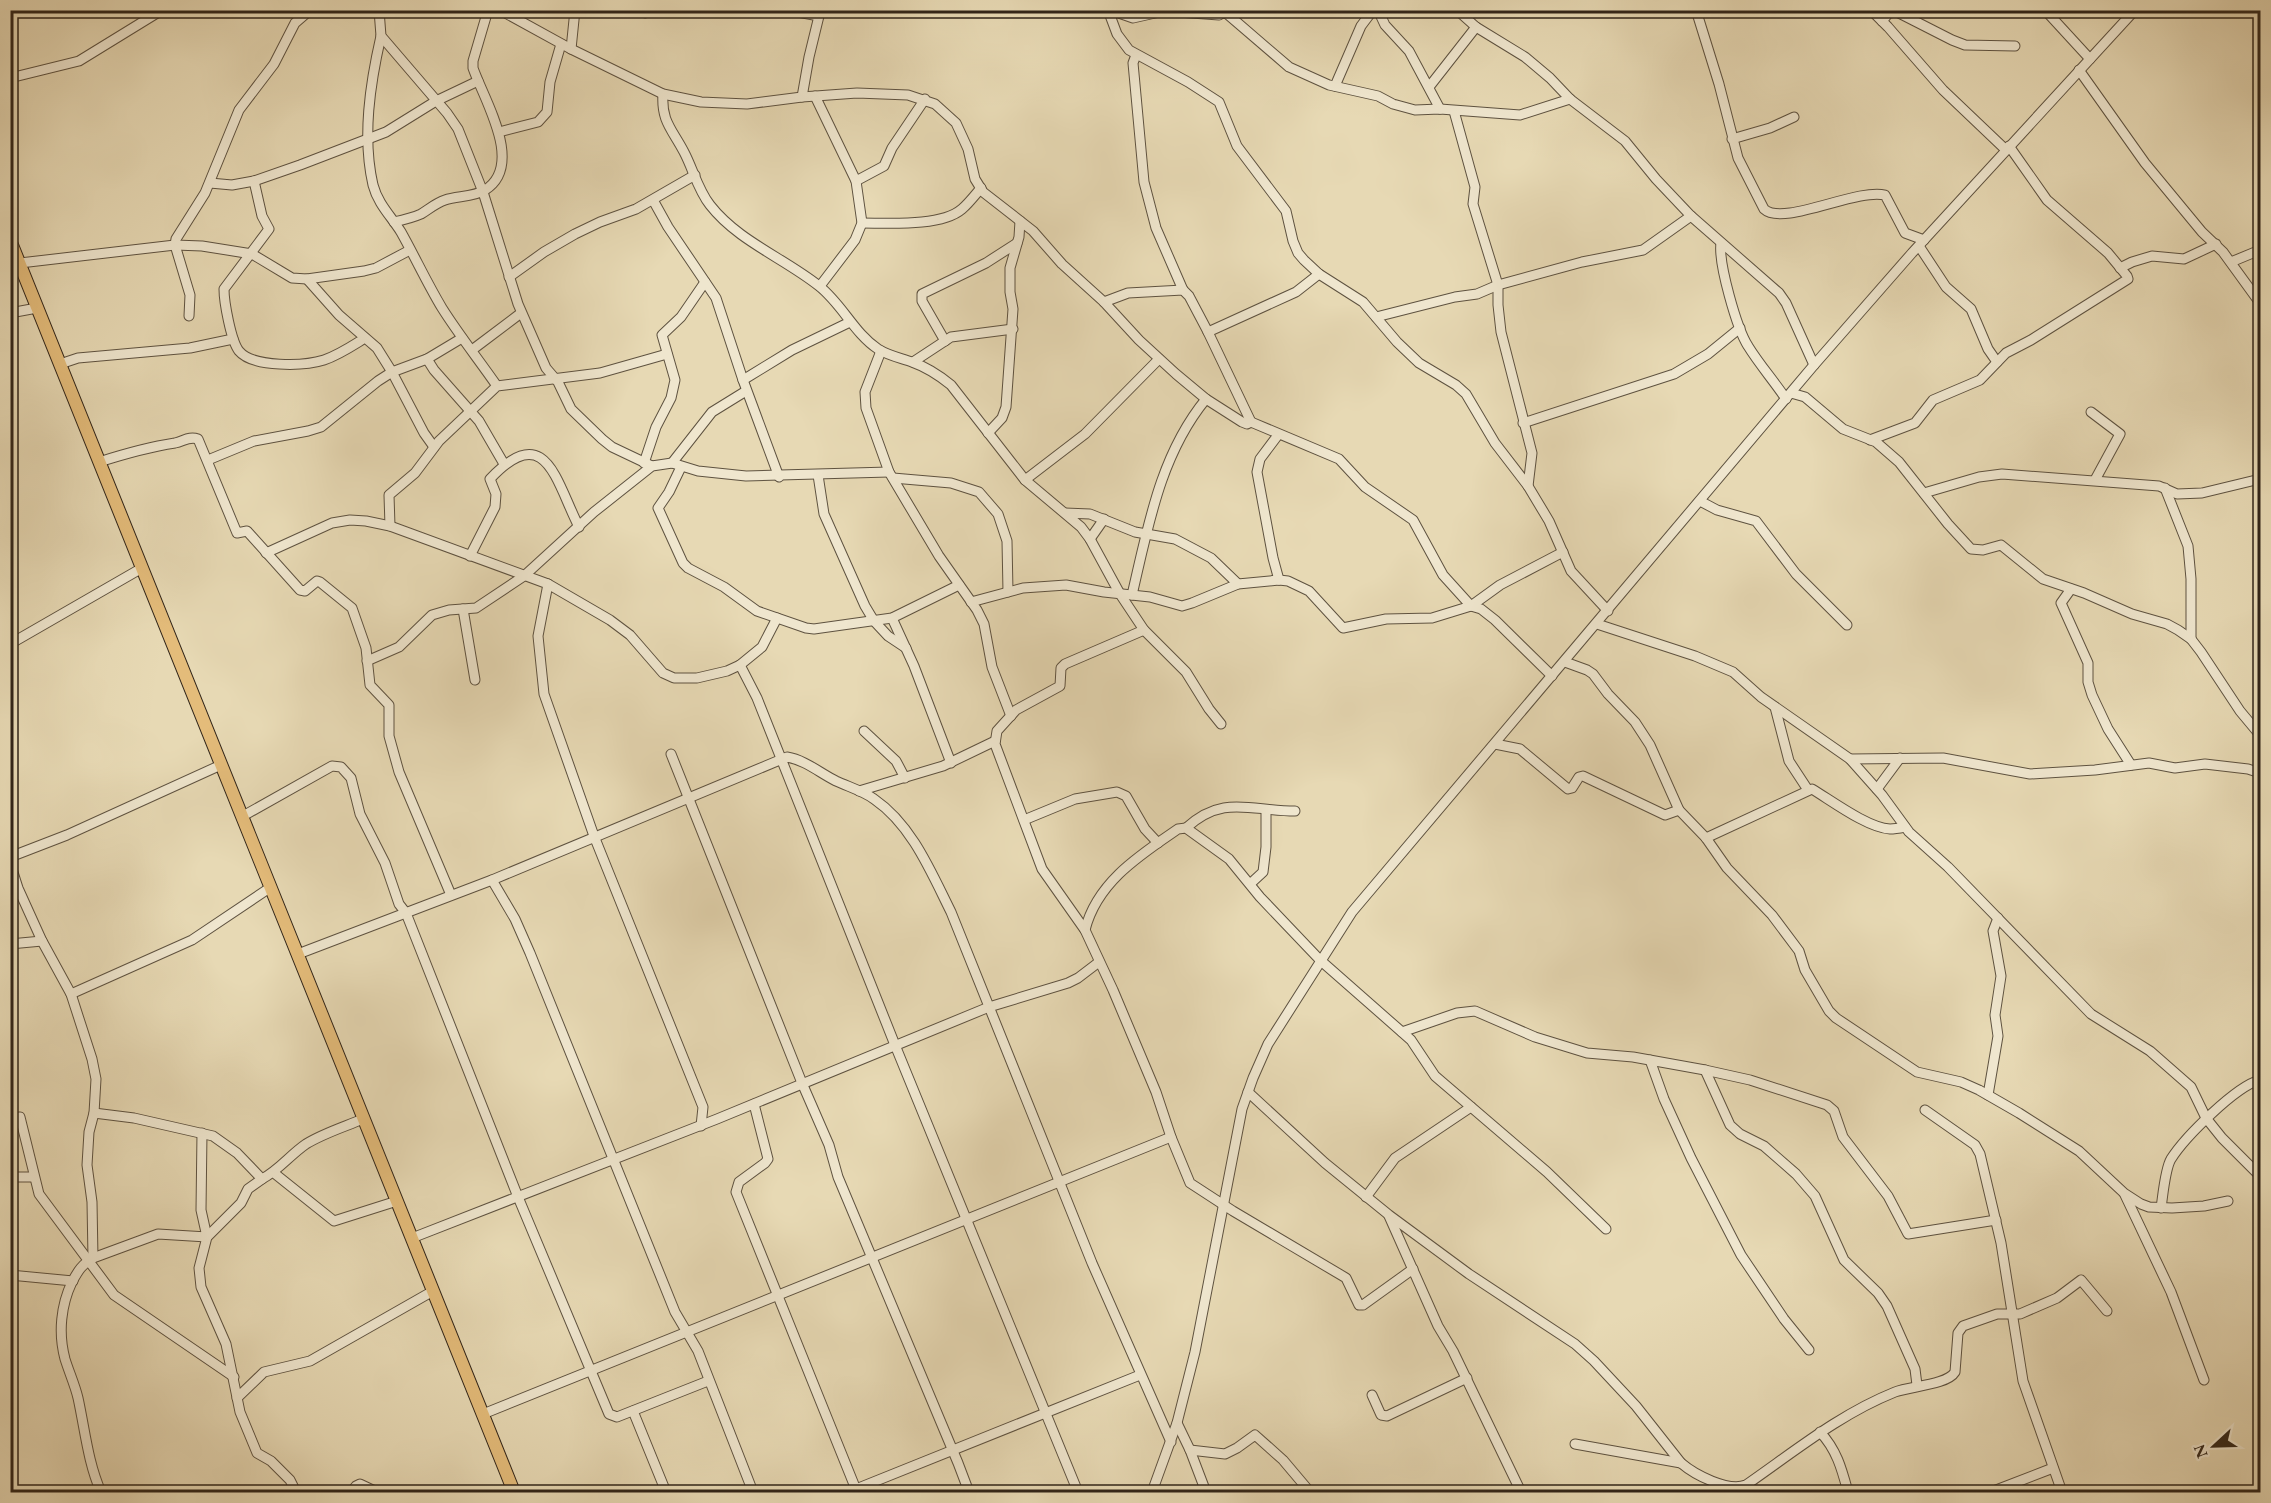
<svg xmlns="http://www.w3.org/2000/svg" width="2271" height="1503" font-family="'EB Garamond',serif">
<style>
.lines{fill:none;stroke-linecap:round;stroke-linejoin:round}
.minor-casing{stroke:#5e5240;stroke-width:11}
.major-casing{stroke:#312519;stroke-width:14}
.minor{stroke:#efe6ce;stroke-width:9}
.major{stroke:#e4bc7a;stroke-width:12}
</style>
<rect width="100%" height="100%" fill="#e7d9b4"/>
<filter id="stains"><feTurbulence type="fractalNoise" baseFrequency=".00333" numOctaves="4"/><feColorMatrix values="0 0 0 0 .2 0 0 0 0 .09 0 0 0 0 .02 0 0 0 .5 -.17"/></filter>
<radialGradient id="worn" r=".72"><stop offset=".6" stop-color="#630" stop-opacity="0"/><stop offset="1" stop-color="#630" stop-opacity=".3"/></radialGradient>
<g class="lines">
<defs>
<g id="minor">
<polyline points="379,10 381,36 447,113 458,129 483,192 518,304 546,368 558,382 571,409 602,439 612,447 652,466"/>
<polyline points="500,10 571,49 663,94 701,102 747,104 802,97 857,93 908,95 935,104 956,123 968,149 975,179 983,192 1033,231 1062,264 1104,302 1139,340 1176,374 1206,399 1242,422 1247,424 1251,422 1339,459 1365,487 1413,520 1443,575 1471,606 1500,585 1563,552"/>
<polyline points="638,10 645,13 650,10"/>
<polyline points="739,10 760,10"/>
<polyline points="787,10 819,16 823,10"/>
<polyline points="1108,10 1117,34 1129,50 1188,82 1219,102 1237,146 1286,211 1293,241 1298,253 1304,260 1319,274 1363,302 1397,342 1419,363 1456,385 1466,394 1495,443 1528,486 1549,521 1571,571 1608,611"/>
<polyline points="1110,10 1133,18 1164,11 1219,15 1228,10"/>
<polyline points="1378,10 1385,25 1409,51 1440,109"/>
<polyline points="1457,10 1476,27 1525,57 1550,78 1570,99 1625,141 1656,179 1691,216 1779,293 1786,303 1814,365"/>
<path d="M1696,10L1719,84L1738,158L1764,209C1783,227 1856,188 1885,195L1905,233L1924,240"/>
<polyline points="1871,10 1888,27 1943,90 2006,150"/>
<polyline points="2045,10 2090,59"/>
<polyline points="1225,12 1289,67 1329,85 1378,96 1393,104 1415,110 1440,109 1520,115 1570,99"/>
<polyline points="1882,21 1889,13 1897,12 1952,40 1965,45 2015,46"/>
<path d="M381,36C370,84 362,137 373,185C378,204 391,216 401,232C415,257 427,283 442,308C459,335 479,360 497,386"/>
<polyline points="571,49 575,10"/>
<polyline points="1136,55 1133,63 1144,182 1156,228 1183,290"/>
<polyline points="2079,70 2145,163 2202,232 2223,252 2260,303"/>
<polyline points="10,78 79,61 162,10"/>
<polyline points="1335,86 1361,26 1373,10"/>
<polyline points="1429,87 1476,27"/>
<path d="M663,94C661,121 672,129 684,152C693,169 698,190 710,205C738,241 784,258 819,286C842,304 854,333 878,349C889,356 901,358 912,362C926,367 940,376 951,385L1025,480L1081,527L1090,539L1120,594L1144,630L1186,672L1209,709L1221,724"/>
<polyline points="815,96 856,181 862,223 855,240 820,286"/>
<polyline points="802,97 809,57 819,16"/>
<polyline points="1454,111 1475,187 1473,204 1498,285 1498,305 1501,332 1532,453 1528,486"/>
<polyline points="499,132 538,122 547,112 550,82 561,44"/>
<polyline points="1732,139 1770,128 1794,117"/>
<path d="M254,181L262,216L269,229L224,289C224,302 231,341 239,351C253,368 305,366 324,360C339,355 352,346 365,338"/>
<polyline points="856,181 884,166 892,148 925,99"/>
<polyline points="210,183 232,185 254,181 300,165 386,132 436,101 478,81"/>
<polyline points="653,200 668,227 716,298 743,380 779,477"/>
<path d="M394,222C403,220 412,218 421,214C429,209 436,203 445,200C457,196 474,197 485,190C525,165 484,100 473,68V61L488,10"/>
<path d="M862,223C888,223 941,227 962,209C969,203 975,195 981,188"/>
<path d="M1721,243C1718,263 1737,329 1748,346C1759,364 1774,381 1786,399"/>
<polyline points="1919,246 1946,287 1971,309 1988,349 1997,362"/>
<polyline points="2231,262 2260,250"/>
<polyline points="20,263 175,245 202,246 252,254 292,278 307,279 364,271 376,268 410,250"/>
<polyline points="2120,268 2132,262 2152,256 2184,259 2216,244"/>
<polyline points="509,277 544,252 575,234 600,222 636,209 695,175"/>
<polyline points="307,279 339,315 377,348 392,372 424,433 434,447"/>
<polyline points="1104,302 1128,293 1183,290 1189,296 1208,332 1251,422"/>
<polyline points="10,313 37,308"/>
<polyline points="189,316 190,295 175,245 176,239 205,193 239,110 274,64 295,23 310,10"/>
<polyline points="1376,317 1455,297 1477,294 1498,285 1582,262 1643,250 1691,216"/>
<polyline points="1208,332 1296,292 1319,274"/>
<polyline points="945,341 922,301 922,294 986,263 1017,243"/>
<polyline points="472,350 521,313"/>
<polyline points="881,351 865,392 866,408 889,472 939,556 977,610 984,624 992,667 1011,716"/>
<polyline points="427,359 434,370 479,421 504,464"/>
<polyline points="913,362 951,337 1013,329"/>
<polyline points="60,364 78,358 190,348 233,339"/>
<polyline points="743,380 792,350 850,322"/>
<polyline points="1791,393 1805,397 1843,429 1876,442 1899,462 1948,524 1971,549 1983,550 2001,545 2043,579 2084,593 2132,614 2167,624 2178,630 2191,639 2201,652 2240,711 2260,735"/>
<polyline points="2091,412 2120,434 2095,480"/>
<polyline points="1523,423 1674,374 1708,354 1740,328"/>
<polyline points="988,433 1002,418 1006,407 1013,309 1010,292 1010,268 1019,237 1020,221"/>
<polyline points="1278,435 1260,459 1257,472 1273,558 1279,580"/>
<polyline points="1870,440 1915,423 1933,400 1980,380 2006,353 2031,340 2128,279 2127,276 2108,253 2047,200 2009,146"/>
<polyline points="208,460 254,441 308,431 321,427 378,381 392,372 427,359 462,338"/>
<path d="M99,462C124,454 149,447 175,443C184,441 189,436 198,439L237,533L247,531L300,590L305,591L317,581L320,582L352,608L366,648L370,685L389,705V736L399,772L451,895"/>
<polyline points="644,463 656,427 671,398 675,380 662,335 681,317 705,282"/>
<polyline points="672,463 712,412 746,391"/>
<polyline points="681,467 669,492 658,508 683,563 688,568 724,587 757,611 806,628 814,629 892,618 959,585"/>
<polyline points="818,475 824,514 865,606 874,621 888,636 906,648"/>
<polyline points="893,478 951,483 979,492 998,514 1007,541 1008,592"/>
<polyline points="1025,480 1085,434 1159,359"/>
<polyline points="2165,488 2188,546 2191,579 2191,639"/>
<polyline points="1924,493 1979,477 2002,474 2159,486 2177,494 2202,493 2260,479"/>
<polyline points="1700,501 1717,510 1756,521 1796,574 1847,625"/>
<polyline points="1065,513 1090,514 1135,532 1175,539 1211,558 1238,584"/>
<polyline points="390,526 389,495 415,473 439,441 497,386 600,373 667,354"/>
<polyline points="1090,539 1104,519"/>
<polyline points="266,553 332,523 350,520 366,521 390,526 548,584 610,620 630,635 663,673 674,678 697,678 727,671 740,665 762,647 777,618"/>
<path d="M470,556L495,507L496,494L490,479C546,419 556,482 579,527"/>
<polyline points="548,584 538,636 544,694 594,836 703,1107 701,1126"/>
<polyline points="2071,589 2061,603 2088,663 2088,682 2092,695 2108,729 2131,765"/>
<path d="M1132,595C1148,527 1160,455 1206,399"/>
<polyline points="971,602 1023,588 1066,585 1104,592 1150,597 1182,606 1192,603 1238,584 1279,580 1288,581 1309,591 1343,628 1386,619 1432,618 1471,606 1481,609 1495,620 1552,676"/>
<polyline points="463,609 475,680"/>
<polyline points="892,618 914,666 951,763"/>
<polyline points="1597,624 1695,656 1733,672 1761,697 1850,759 1882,795 1909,832 1948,867 2091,1014 2150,1051 2191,1087 2206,1118 2222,1138 2260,1176"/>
<polyline points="1144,630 1065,664 1061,668 1060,686 1016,710 997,731 995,744 1042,869 1085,930 1113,990 1156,1092 1171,1137 1190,1183 1233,1211 1346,1278 1359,1305 1363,1305 1413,1269"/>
<polyline points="10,644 142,568"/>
<polyline points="367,661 399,647 432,615 449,610 476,608 524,576 594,512 652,466 672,463 698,471 746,476 889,472"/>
<polyline points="1565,662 1587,670 1593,674 1608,694 1635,722 1650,745 1679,810 1706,838 1727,868 1772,915 1799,951 1805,970 1829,1011 1836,1018 1917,1072 1961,1082 1979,1090 2019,1113 2079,1151 2124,1193 2141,1204 2149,1207 2172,1208 2204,1206 2228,1201"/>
<polyline points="740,665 757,698 895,1045 1078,1492"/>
<polyline points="1775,707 1789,761 1808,790"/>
<polyline points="864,731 896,761 905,778"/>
<polyline points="1495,744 1520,749 1568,789 1572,788 1579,777 1583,776 1665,815 1679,810"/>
<polyline points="671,754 802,1083 829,1145 838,1177 958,1463 969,1492"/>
<polyline points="1850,759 1943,758 2030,774 2095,770 2149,763 2175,768 2205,764 2248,769 2260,773"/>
<polyline points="1877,789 1900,758"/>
<polyline points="859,791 943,766 995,741"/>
<polyline points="243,816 332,766 341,767 351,778 360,814 385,863 399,904 406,913 518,1197 609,1414 617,1417 708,1381"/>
<polyline points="1024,820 1075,799 1117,792 1126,796 1145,829 1158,843"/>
<path d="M1186,828C1223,794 1250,811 1295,811"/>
<path d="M1706,838L1812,789C1832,801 1868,828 1890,829C1895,829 1900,828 1905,827"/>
<path d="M10,852L11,866L18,888L42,941L71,994L92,1059L96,1079L94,1113L89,1132L87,1165L92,1202L93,1258C82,1264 78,1271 72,1282C61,1305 58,1333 65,1359C69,1372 75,1385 78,1398C85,1430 88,1463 101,1492"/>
<polyline points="10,857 67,835 221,765"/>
<path d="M492,880L787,757C805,760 820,773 836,781C849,787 863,791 874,799C912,825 931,872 951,912L1092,1263L1171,1442"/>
<polyline points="1250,884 1263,872 1266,847 1266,810"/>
<path d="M1085,930C1097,882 1140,855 1178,829L1186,828L1229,859L1260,897L1320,960L1411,1040L1435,1076L1547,1172L1606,1229"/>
<polyline points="10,944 42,941"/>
<polyline points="298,954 492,880 515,919 530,953 675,1312 698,1351 753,1492"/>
<polyline points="71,994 192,940 271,887"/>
<polyline points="1402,1032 1457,1013 1475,1011 1535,1037 1587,1053 1633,1057 1705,1070 1750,1080 1827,1105 1834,1111 1843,1137 1888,1196 1908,1234 1996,1220"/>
<polyline points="1650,1060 1664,1099 1691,1158 1741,1255 1784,1319 1809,1350"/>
<polyline points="1705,1070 1730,1125 1740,1134 1764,1146 1796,1174 1815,1196 1844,1260 1878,1293 1887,1306 1915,1369 1917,1385"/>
<path d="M1248,1092L1325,1163L1389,1215L1469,1274L1575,1344L1594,1361L1636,1406L1681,1463C1695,1475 1728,1492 1746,1485C1795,1451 1840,1414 1895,1392C1911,1386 1947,1385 1955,1372L1958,1333L1963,1326L1997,1314H2020L2057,1298L2081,1280L2107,1311"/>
<polyline points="1988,1095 1998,1036 1995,1015 2001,976 1993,931 1998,918"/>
<polyline points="754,1104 768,1159 765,1163 739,1182 736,1192 857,1492"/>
<polyline points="1925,1110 1975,1145 1980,1154 2001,1243 2023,1381 2062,1492"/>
<path d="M94,1113L134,1118L213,1136L237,1153L262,1179C279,1170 290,1155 306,1144C324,1133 344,1127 363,1119"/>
<polyline points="10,1119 20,1117 39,1194 114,1295 234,1377"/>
<polyline points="274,1173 334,1221 397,1201"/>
<polyline points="10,1177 34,1177"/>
<polyline points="262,1179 248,1189 241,1203 207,1237 199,1268 201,1287 226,1344 240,1412 257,1453 271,1461 290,1480 296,1492"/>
<polyline points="2125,1195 2171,1292 2204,1380"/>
<polyline points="1366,1197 1395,1158 1471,1107"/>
<path d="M2161,1208C2163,1195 2165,1169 2171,1159C2185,1137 2236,1086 2260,1080"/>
<polyline points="1389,1216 1438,1326 1453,1351 1521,1492"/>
<polyline points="412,1238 717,1119 989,1007 1068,983 1078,978 1099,962"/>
<polyline points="93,1258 158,1234 207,1237 201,1210 202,1133"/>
<polyline points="10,1275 73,1281"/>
<polyline points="1372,1395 1381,1415 1387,1416 1467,1378"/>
<polyline points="237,1398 264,1372 310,1361 433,1291"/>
<polyline points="633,1411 666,1492"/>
<polyline points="483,1414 1171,1137"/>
<polyline points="1177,1423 1190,1450 1206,1492"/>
<path d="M1820,1432C1837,1450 1842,1470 1848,1492"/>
<polyline points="1575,1444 1681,1463"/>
<polyline points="1190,1450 1225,1454 1237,1448 1255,1435 1283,1460 1310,1492"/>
<polyline points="856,1489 1140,1375"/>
<polyline points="351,1492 356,1486 360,1484 377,1492"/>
<polyline points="1152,1492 1177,1423 1195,1352 1242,1109 1253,1078 1268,1044 1352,912 1814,365 1912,253 2135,10"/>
<polyline points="1991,1492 2053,1468"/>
</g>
<polyline id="major" points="10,240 514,1492"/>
</defs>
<!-- minor casing -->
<use href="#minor" class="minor-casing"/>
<!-- major casing -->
<use href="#major" class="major-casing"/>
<!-- minor -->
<use href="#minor" class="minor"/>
<!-- major -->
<use href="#major" class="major"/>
</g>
<!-- margin -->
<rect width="2271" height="1503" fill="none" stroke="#e7d9b4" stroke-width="36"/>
<rect x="12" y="12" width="2247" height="1479" fill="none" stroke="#312519" stroke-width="3"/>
<rect x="18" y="18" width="2235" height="1467" fill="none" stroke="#312519" stroke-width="1.5"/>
<!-- north arrow -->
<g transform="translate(2214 1446) rotate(248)" stroke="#efe6ce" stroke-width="4.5" paint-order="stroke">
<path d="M0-4.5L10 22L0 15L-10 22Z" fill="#312519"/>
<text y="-9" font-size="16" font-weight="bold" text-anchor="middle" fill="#312519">N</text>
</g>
<rect width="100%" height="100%" filter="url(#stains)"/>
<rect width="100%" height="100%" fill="url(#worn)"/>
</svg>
